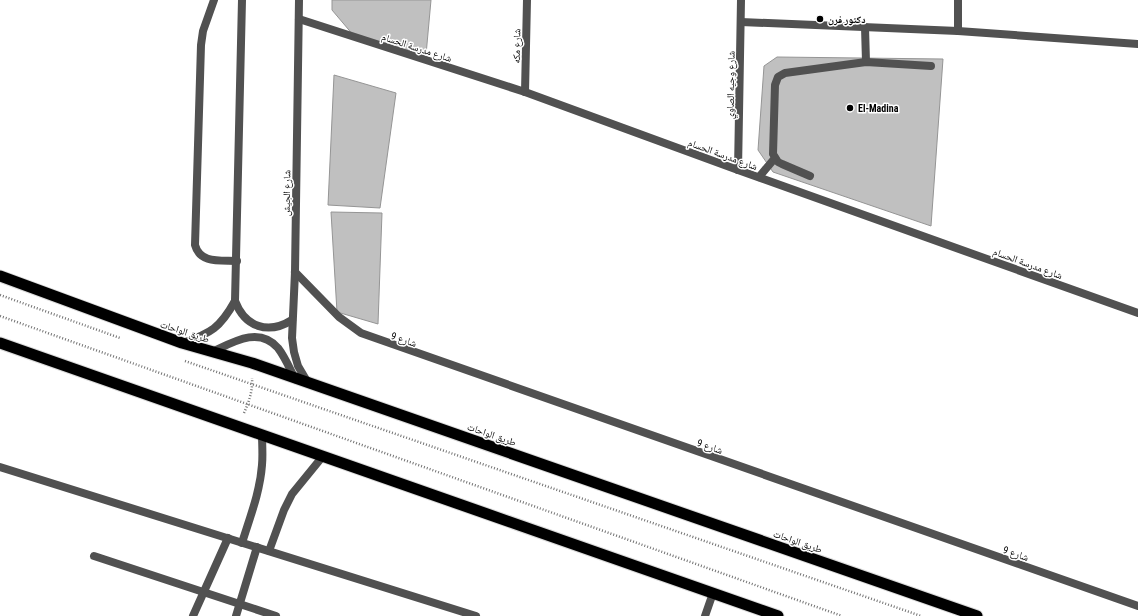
<svg xmlns="http://www.w3.org/2000/svg" width="1138" height="616" font-family="'Roboto Condensed','Noto Naskh Arabic',sans-serif">
<style>
.building{fill:#c0c0c0;stroke:#959595}
.lines{fill:none;stroke-linecap:round;stroke-linejoin:round}
.trunk-casing{stroke:#dbdbdb;stroke-width:13}
.path{stroke:#737373;stroke-width:2.5;stroke-dasharray:1 2;stroke-linecap:butt}
.service{stroke:#515151;stroke-width:8}
.minor{stroke:#515151;stroke-width:8}
.tertiary{stroke:#515151;stroke-width:8}
.trunk{stroke:#000;stroke-width:11}
.poi-dot{fill:#000;stroke:#fff;stroke-width:1.5}
.labels{text-anchor:middle;stroke-width:3;stroke-linejoin:round;paint-order:stroke}
.poi-label{font-size:10px;font-weight:bold;fill:#000;stroke:#fff;text-anchor:start}
.street-label{font-size:10px;fill:#000;stroke:#fff}
</style>
<rect width="100%" height="100%" fill="#fff"/>
<!-- building -->
<g class="building">
<polygon points="332,0 431,0 426,55 354,36 332,10"/>
<polygon points="777,57 943,59 931,226 773,172 758,150 764,66"/>
<polygon points="334,75 396,93 380,208 328,205"/>
<polygon points="331,212 382,213 378,324 337,312"/>
</g>
<g class="lines">
<defs>
<g id="trunk">
<polyline points="0,276 182,343 252,363 977,616"/>
<polyline points="0,343 778,616"/>
</g>
</defs>
<!-- trunk casing -->
<use href="#trunk" class="trunk-casing"/>
<!-- path -->
<g class="path">
<polyline points="0,295 120,338"/>
<polyline points="0,316 842,616"/>
<polyline points="185,361 921,616"/>
<path d="M244,413C249,402 253,390 252,378"/>
</g>
<!-- service -->
<g class="service">
<path d="M214,0L203,31L201,45L195,245C200,264 221,260 237,261"/>
<polyline points="865,27 866,62"/>
<polyline points="810,176 782,164 778,162 773,154 775,85 778,77 785,73 866,62 931,66"/>
<polyline points="759,177 775,158"/>
<path d="M212,352C233,342 259,326 278,348C285,357 290,369 295,379"/>
<polyline points="0,467 476,616"/>
<path d="M242,543C250,517 260,492 262,465C263,455 262,444 262,434"/>
<polyline points="269,551 284,510 292,494 323,456"/>
<polyline points="94,556 276,616"/>
<polyline points="193,616 228,538"/>
<polyline points="236,616 257,547"/>
<polyline points="705,616 713,593"/>
</g>
<!-- minor -->
<g class="minor">
<polyline points="299,19 525,92 738,170 1138,313"/>
<polyline points="741,22 958,31 1138,44"/>
<polyline points="958,31 958,0"/>
<polyline points="525,92 527,0"/>
<polyline points="738,170 741,0"/>
<polyline points="295,272 339,317 361,333 1138,606"/>
</g>
<!-- tertiary -->
<g class="tertiary">
<polyline points="299,0 295,272 292,338 294,352 298,366 308,383"/>
<path d="M235,301C245,327 268,335 292,320"/>
<path d="M183,343C211,333 220,328 235,301L242,0"/>
</g>
<!-- trunk -->
<use href="#trunk" class="trunk"/>
</g>
<!-- markers -->
<g class="poi-dot">
<circle cx="820" cy="19" r="4"/>
<circle cx="850" cy="108" r="4"/>
</g>
<g class="labels">
<!-- poi labels -->
<g class="poi-label">
<text x="828" y="23">دكتور فرن</text>
<text x="858" y="112">El-Madina</text>
</g>
<!-- street labels -->
<g class="street-label">
<text transform="translate(516 46) rotate(-89)" y="4">شارع مكه</text>
<text transform="translate(417 47) rotate(18)" y="4">شارع مدرسة الحسام</text>
<text transform="translate(730 85) rotate(-89)" y="4">شارع وجيه الصاوي</text>
<text transform="translate(723 154) rotate(20)" y="4">شارع مدرسة الحسام</text>
<text transform="translate(286 193) rotate(-89)" y="4">شارع الجيش</text>
<text transform="translate(1028 263) rotate(20)" y="4">شارع مدرسة الحسام</text>
<text transform="translate(185 331) rotate(18)" y="4">طريق الواحات</text>
<text transform="translate(404 339) rotate(19)" y="4">شارع 9</text>
<text transform="translate(492 434) rotate(19)" y="4">طريق الواحات</text>
<text transform="translate(710 446) rotate(19)" y="4">شارع 9</text>
<text transform="translate(798 541) rotate(19)" y="4">طريق الواحات</text>
<text transform="translate(1016 553) rotate(19)" y="4">شارع 9</text>
</g>
</g>
</svg>
